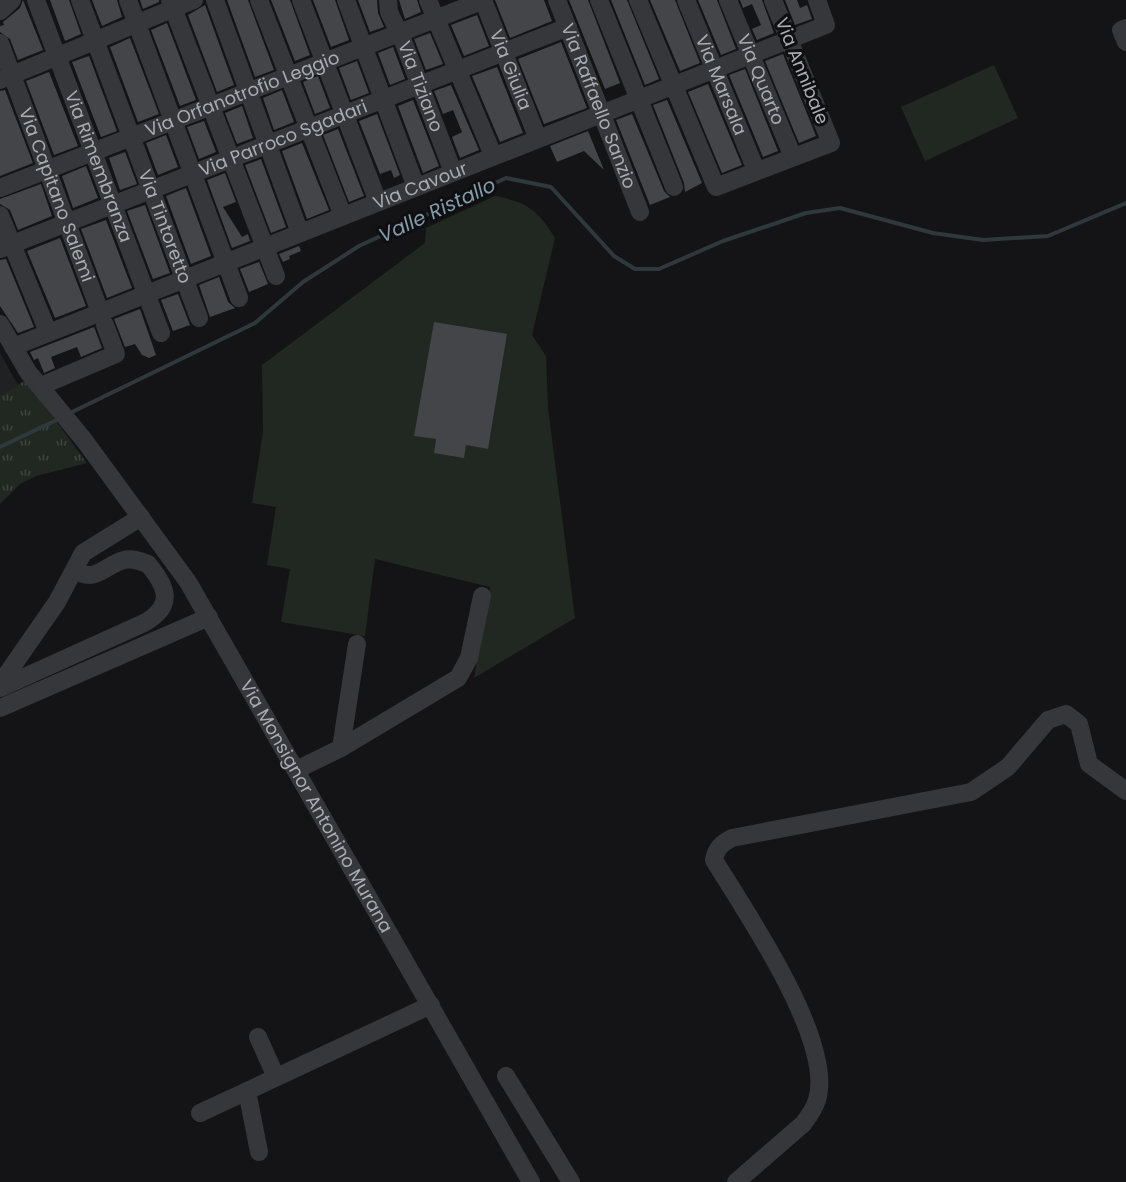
<svg xmlns="http://www.w3.org/2000/svg" width="1126" height="1182" font-family="Poppins,sans-serif">
<style>
.built{fill:#202123}
.grass{fill:url(#grass-tufts)}
.pitch{fill:#212821}
.lines{fill:none;stroke-linecap:round;stroke-linejoin:round}
.stream{stroke:#2f383d;stroke-width:4}
.building{fill:#434548}
.minor{stroke:#36373a;stroke-width:18}
.labels{text-anchor:middle;stroke-width:6;stroke-linejoin:round;paint-order:stroke}
.street-label{font-size:18px;fill:#a8acb4;stroke:#0f0f11}
.water-label{font-size:20px;font-style:italic;fill:#839bab;stroke:#0f0f11}
</style>
<defs>
<pattern id="grass-tufts" width="24" height="20" patternUnits="userSpaceOnUse" patternTransform="scale(1.5)"><rect width="24" height="20" fill="#212821"/><path d="M3 7l-1-3M5 7V3M7 7l1-3M15 17l-1-3M17 17v-4M19 17l1-3" fill="none" stroke="#3e443f"/></pattern>
</defs>
<rect width="100%" height="100%" fill="#141416"/>
<!-- built -->
<polygon class="built" points="0,353 18,385 0,396"/>
<!-- grass -->
<polygon class="grass" points="24,381 39,398 87,463 36,476 20,484 0,504 0,396"/>
<!-- pitch -->
<g class="pitch">
<polygon points="994,65 1018,118 925,161 901,107"/>
<path d="M495,196C527,202 538,210 555,238L532,335L546,356L548,408L575,618L474,678L490,587L375,559L365,636L281,622L290,569L267,565L276,507L252,503L263,432L262,365L425,243L426,228Z"/>
</g>
<g class="lines">
<!-- stream -->
<g class="stream">
<polyline points="68,414 255,323 303,282 359,246 506,178 551,187 614,256 635,269 659,269 723,241 806,213 840,208 933,233 983,240 1048,236 1126,203"/>
<polyline points="0,447 59,419"/>
</g>
</g>
<!-- building -->
<g class="building">
<polygon points="23,0 43,50 18,60 10,39 0,32 0,26 4,25 3,22 20,8"/>
<polygon points="50,0 69,0 81,34 65,41"/>
<polygon points="92,0 117,0 122,17 102,26"/>
<polygon points="140,0 159,0 159,2 143,9"/>
<polygon points="227,0 248,0 274,70 255,77"/>
<polygon points="271,0 290,0 310,55 295,61"/>
<polygon points="313,0 335,0 349,40 331,47"/>
<polygon points="358,0 377,0 378,13 384,27 370,32"/>
<polygon points="399,0 417,0 421,12 405,19"/>
<polygon points="495,0 544,0 552,21 510,38"/>
<polygon points="569,0 588,0 620,83 605,89"/>
<polygon points="611,0 627,0 659,79 645,85"/>
<polygon points="650,0 675,0 700,63 680,71"/>
<polygon points="698,0 717,0 736,49 721,55"/>
<polygon points="740,0 762,0 774,33 757,40 752,29 761,25 752,4 743,8"/>
<polygon points="785,0 797,0 800,8 807,5 812,19 795,25"/>
<polygon points="205,5 234,85 217,92 188,15"/>
<polygon points="477,15 489,46 464,56 451,25"/>
<polygon points="167,23 196,100 180,106 151,30"/>
<polygon points="430,33 443,64 426,70 414,39"/>
<polygon points="130,38 159,114 138,122 110,47"/>
<polygon points="561,42 587,108 544,124 518,59"/>
<polygon points="393,47 405,79 390,85 378,53"/>
<polygon points="783,54 816,136 799,143 765,61"/>
<polygon points="89,56 117,131 101,137 72,62"/>
<polygon points="357,61 369,93 351,100 339,68"/>
<polygon points="497,67 523,133 500,142 472,76"/>
<polygon points="745,69 778,151 763,157 729,75"/>
<polygon points="49,72 78,146 54,155 26,81"/>
<polygon points="318,76 330,108 315,114 303,82"/>
<polygon points="708,84 742,165 722,173 688,92"/>
<polygon points="451,85 479,150 460,158 452,137 462,132 453,110 443,114 434,91"/>
<polygon points="5,90 33,163 0,176 0,91"/>
<polygon points="282,90 294,122 274,130 263,98"/>
<polygon points="413,100 439,166 423,173 398,106"/>
<polygon points="667,100 702,183 685,192 684,183 653,105"/>
<polygon points="242,106 253,138 237,144 225,113"/>
<polygon points="377,114 400,175 394,178 391,170 380,174 359,121"/>
<polygon points="632,114 664,191 670,197 650,205 616,120"/>
<polygon points="204,121 216,152 199,159 187,127"/>
<polygon points="338,129 364,196 349,202 323,135"/>
<polygon points="588,131 604,170 584,151 557,162 550,146"/>
<polygon points="166,135 178,167 158,175 146,143"/>
<polygon points="302,143 329,210 307,219 282,151"/>
<polygon points="125,152 137,184 120,190 109,158"/>
<polygon points="261,159 286,227 271,233 245,165"/>
<polygon points="86,166 98,198 73,208 62,176"/>
<polygon points="225,173 236,202 223,207 242,237 248,234 250,241 232,248 207,180"/>
<polygon points="41,184 52,216 18,230 10,210 0,204 0,199"/>
<polygon points="186,188 211,256 191,264 166,196"/>
<polygon points="145,205 170,273 153,279 127,211"/>
<polygon points="106,220 132,288 107,298 81,229"/>
<polygon points="60,238 86,306 55,318 27,251"/>
<polygon points="299,246 301,251 289,256 290,259 283,262 279,254"/>
<polygon points="6,259 34,327 18,333 0,306 0,260"/>
<polygon points="259,262 268,284 249,292 240,269"/>
<polygon points="219,277 228,302 235,308 210,317 199,285"/>
<polygon points="178,294 190,325 173,331 161,300"/>
<polygon points="140,309 156,355 149,358 142,355 135,344 125,347 114,319"/>
<polygon points="434,322 507,334 488,449 466,445 464,458 434,453 436,439 414,436"/>
<polygon points="94,327 102,348 81,357 77,347 51,357 55,368 44,373 38,358 34,360 30,352"/>
</g>
<g class="lines">
<!-- minor -->
<g class="minor">
<path id="s1" d="M36,0L161,333"/>
<path id="s2" d="M80,0L199,318"/>
<polyline points="128,0 239,298"/>
<polyline points="170,0 276,276"/>
<polyline points="215,0 300,233"/>
<polyline points="259,0 343,216"/>
<polyline points="301,0 378,202"/>
<polyline points="346,0 416,187"/>
<path id="s3" d="M388,0L389,12L403,41L453,172"/>
<polyline points="428,0 493,155"/>
<path id="s4" d="M483,0L538,139"/>
<path id="s5" d="M557,0L640,212"/>
<polyline points="599,0 674,187"/>
<polyline points="638,0 716,187 831,143 773,0"/>
<path id="s6" d="M686,0L756,170"/>
<path id="s7" d="M728,0L793,157"/>
<polyline points="0,11 12,0"/>
<polyline points="1126,28 1121,30 1126,42"/>
<path id="s8" d="M0,43L100,312"/>
<polyline points="0,80 194,0"/>
<path id="s9" d="M0,188L484,0"/>
<polyline points="0,215 48,332"/>
<path id="s10" d="M0,249L568,27"/>
<path id="s11" d="M0,324L28,372L84,440L188,582L531,1182"/>
<path id="s12" d="M13,347L826,25L817,0"/>
<polyline points="41,386 116,354 105,325"/>
<polyline points="0,684 57,602 83,553 141,517"/>
<path d="M0,688L144,623C174,606 168,588 148,564C140,561 132,558 124,560C105,565 95,584 75,570"/>
<polyline points="0,708 209,617"/>
<polyline points="341,748 357,644"/>
<polyline points="296,770 341,748 458,678 469,658 482,596"/>
<polyline points="258,1037 276,1077"/>
<polyline points="506,1076 571,1182"/>
<polyline points="247,1091 259,1152"/>
<polyline points="200,1113 431,1005"/>
<path d="M736,1182L803,1124C809,1116 814,1110 817,1100C835,1041 745,911 714,860C716,848 722,843 732,838L971,792L1008,767L1048,720L1066,714L1079,724L1089,764L1126,791"/>
</g>
</g>
<g class="labels">
<!-- street labels -->
<g class="street-label">
<text dy="6" stroke="none"><textPath href="#s4" startOffset="75">Via Giulia</textPath></text>
<text transform="translate(802 71) rotate(68)" y="6">Via Annibale</text>
<text dy="6" stroke="none"><textPath href="#s7" startOffset="86">Via Quarto</textPath></text>
<text dy="6" stroke="none"><textPath href="#s6" startOffset="92">Via Marsala</textPath></text>
<text dy="6" stroke="none"><textPath href="#s3" startOffset="93">Via Tiziano</textPath></text>
<text dy="6" stroke="none"><textPath href="#s9" startOffset="260">Via Orfanotrofio Leggio</textPath></text>
<text dy="6" stroke="none"><textPath href="#s5" startOffset="114">Via Raffaello Sanzio</textPath></text>
<text dy="6" stroke="none"><textPath href="#s10" startOffset="304">Via Parroco Sgadari</textPath></text>
<text dy="6" stroke="none"><textPath href="#s1" startOffset="178">Via Rimembranza</textPath></text>
<text dy="6" stroke="none"><textPath href="#s12" startOffset="438">Via Cavour</textPath></text>
<text dy="6" stroke="none"><textPath href="#s8" startOffset="162">Via Capitano Salemi</textPath></text>
<text dy="6" stroke="none"><textPath href="#s2" startOffset="242">Via Tintoretto</textPath></text>
<text dy="6" stroke="none"><textPath href="#s11" startOffset="578">Via Monsignor Antonino Murana</textPath></text>
</g>
<!-- water labels -->
<g class="water-label">
<text transform="translate(437 210) rotate(-25)" y="7">Valle Ristallo</text>
</g>
</g>
</svg>
